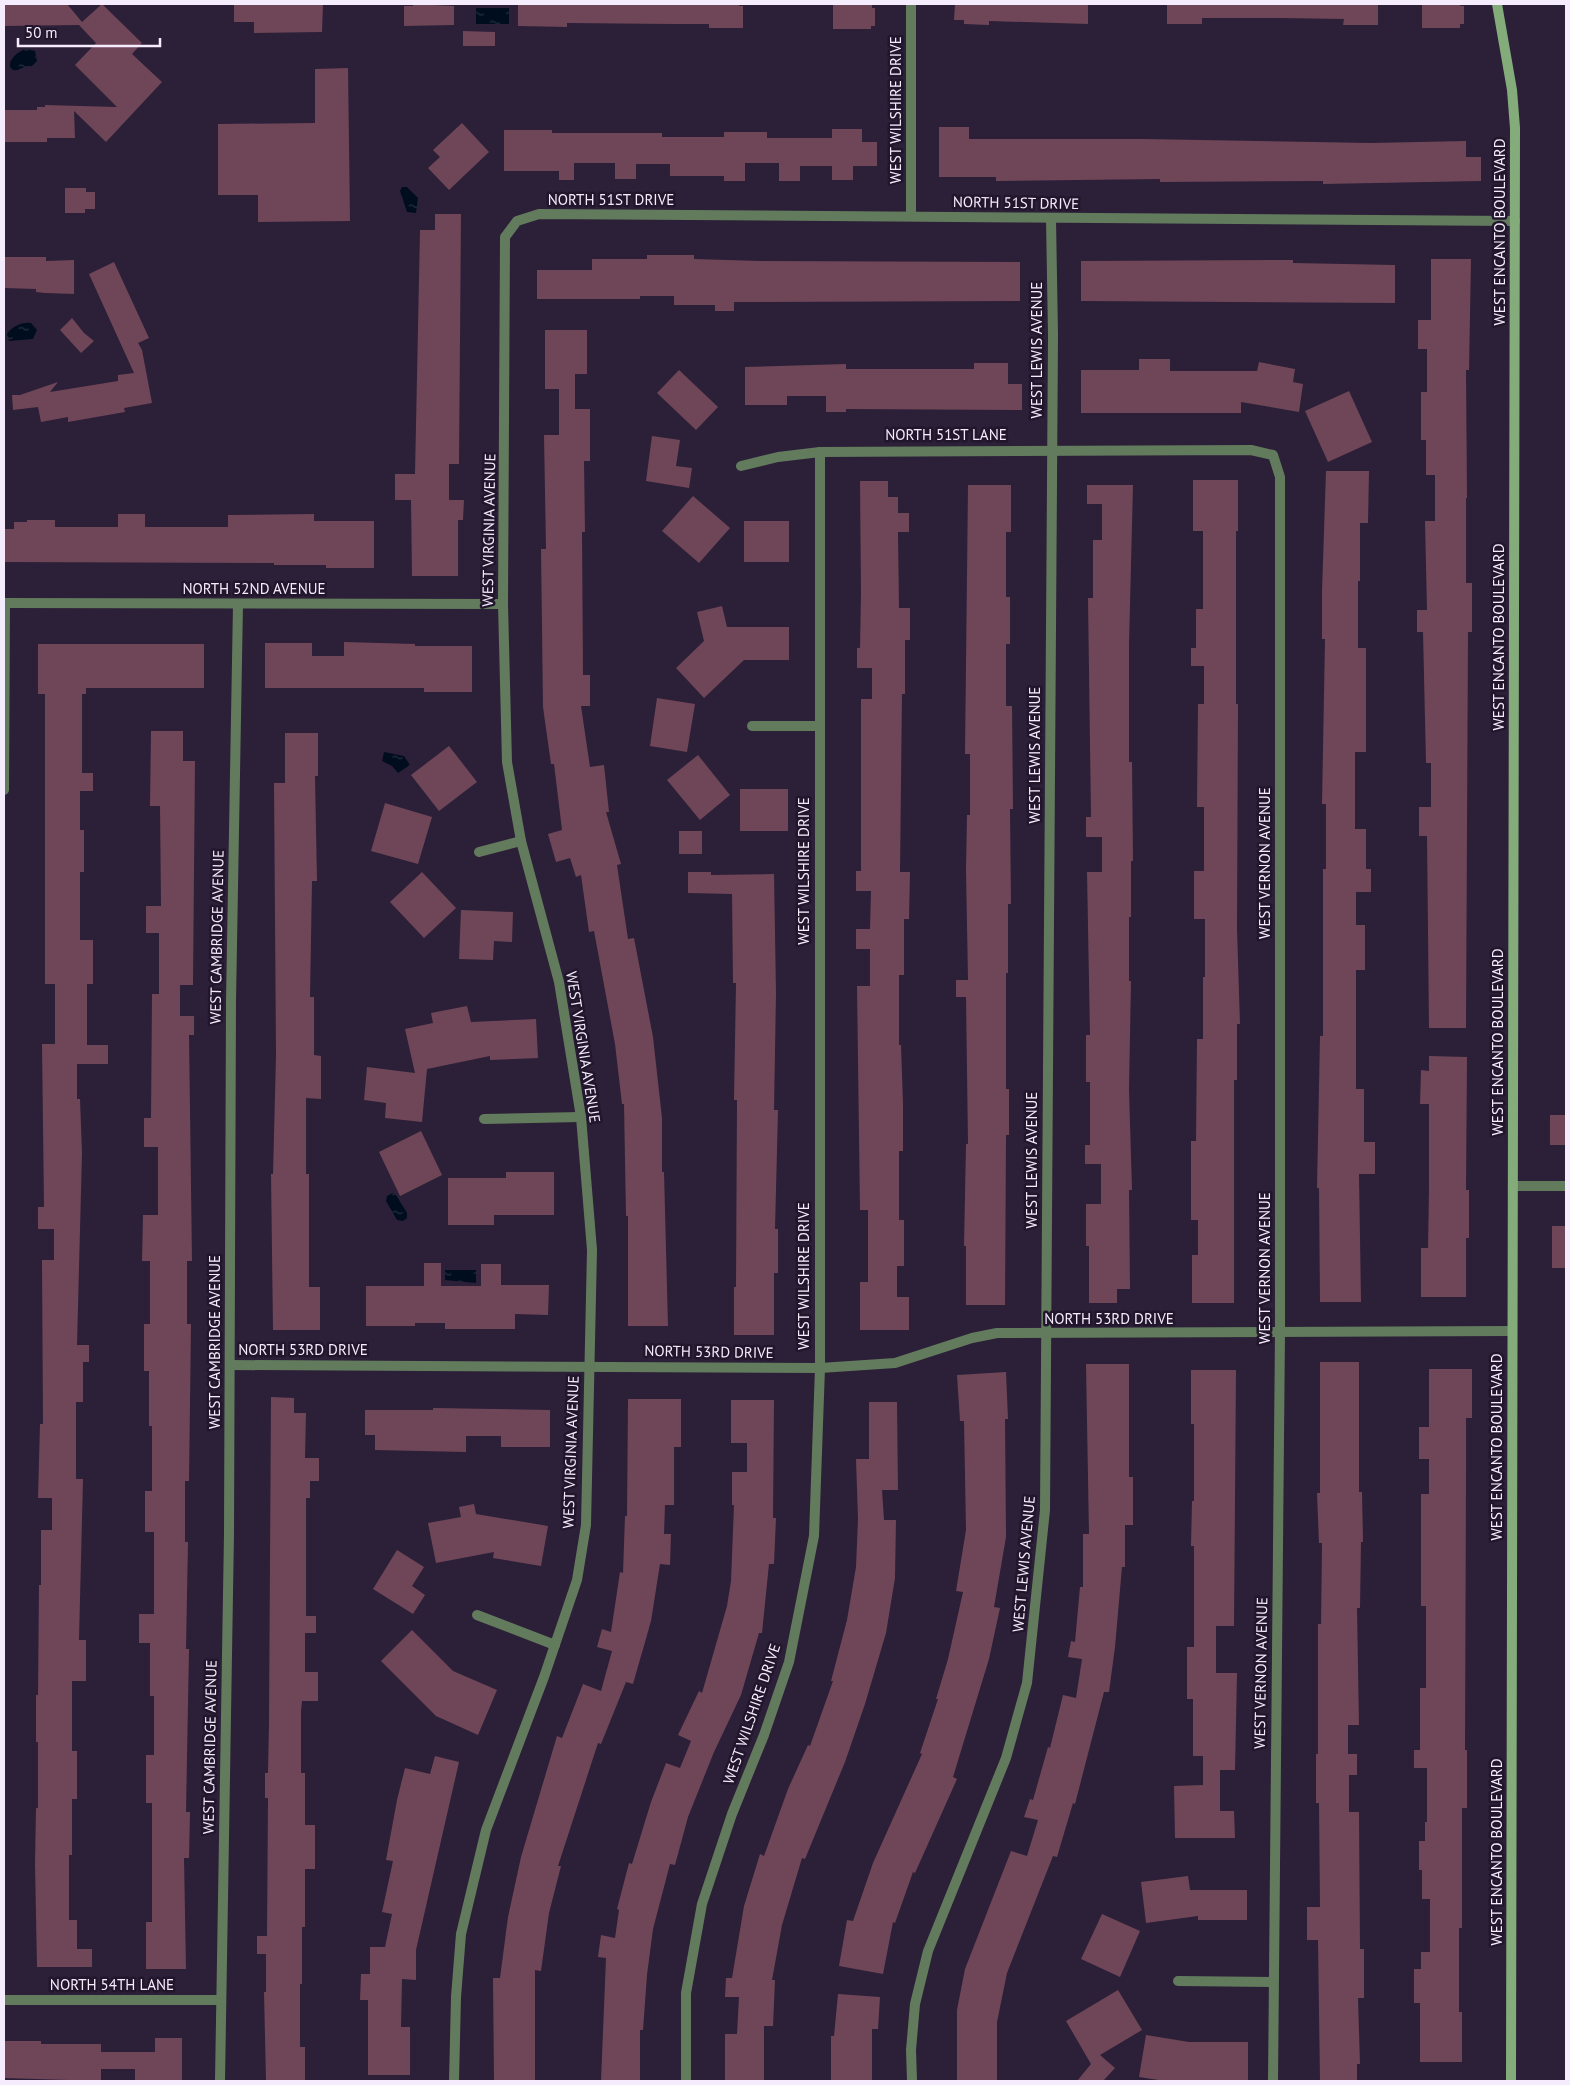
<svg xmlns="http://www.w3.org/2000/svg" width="1570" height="2085" font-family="'PT Sans',sans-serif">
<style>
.water{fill:url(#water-ripples)}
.building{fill:#6f4657}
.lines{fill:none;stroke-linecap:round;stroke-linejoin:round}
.street{stroke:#627b5d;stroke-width:10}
.secondary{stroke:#84ac7b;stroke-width:10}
.labels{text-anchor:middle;stroke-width:5;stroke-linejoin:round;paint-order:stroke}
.street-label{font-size:15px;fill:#f5edfd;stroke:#22162d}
</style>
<defs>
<pattern id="water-ripples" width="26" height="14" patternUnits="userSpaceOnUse" patternTransform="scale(1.25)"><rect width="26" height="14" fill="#000d1f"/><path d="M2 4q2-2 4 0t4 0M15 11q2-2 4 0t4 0" fill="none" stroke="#263140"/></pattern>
</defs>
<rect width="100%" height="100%" fill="#2c1f38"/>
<!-- water -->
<g class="water">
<rect x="476" y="8" width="33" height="16"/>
<path d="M25,49L35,51L37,61L32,66C23,65 18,72 13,70L10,67C9,58 17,53 25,49Z"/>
<polygon points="402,187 407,187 418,198 416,213 407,212 400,191"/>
<path d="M31,323L37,330L33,339L9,341L7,334C13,326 21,322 31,323Z"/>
<polygon points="384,752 404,756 410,765 398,773 392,766 382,761"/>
<polygon points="393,1193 396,1195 407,1213 407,1218 403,1221 397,1220 386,1201 387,1196"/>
<polygon points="445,1270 476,1270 476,1283 445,1280"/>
</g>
<!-- building -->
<g class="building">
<polygon points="4,4 67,4 82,22 102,4 142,43 132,54 162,82 106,142 74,111 75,138 47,138 47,142 4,142 4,110 37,110 37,107 45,107 45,105 117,107 75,65 96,43 79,25 4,26"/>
<polygon points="234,4 323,4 322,32 254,33 254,22 234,22"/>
<polygon points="413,4 454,6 454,25 404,26 404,6 413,6"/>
<polygon points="518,4 739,4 739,6 743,6 743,28 709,28 709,24 672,24 567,23 567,27 518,26"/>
<polygon points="833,4 872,4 872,8 875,8 875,26 871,26 871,29 833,29"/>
<polygon points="955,4 1088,4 1088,24 989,21 989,25 964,24 964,20 954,20"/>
<polygon points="1167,4 1378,4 1378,25 1343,25 1344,19 1280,18 1202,18 1202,24 1167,24"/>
<polygon points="1422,4 1461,4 1460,6 1464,6 1464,24 1460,24 1460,28 1422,28"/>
<polygon points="463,31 495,32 495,46 463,46"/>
<polygon points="348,68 350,221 258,222 258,195 218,195 218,124 315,123 315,69"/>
<polygon points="462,123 489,152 449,190 428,168 440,157 433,150"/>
<polygon points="939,127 969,127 969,139 1144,139 1371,143 1466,141 1466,157 1481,157 1481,181 1323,184 1323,181 1160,182 1160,179 996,181 996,177 939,177"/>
<polygon points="832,129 862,129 862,142 877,142 877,166 853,166 853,180 832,180 832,166 800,166 800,181 779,181 779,163 745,163 745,181 724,181 724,176 670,176 670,164 636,164 636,179 615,179 615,163 574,163 574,180 559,180 559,171 504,171 504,130 552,130 552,133 662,133 662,137 724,137 724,132 767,132 767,138 832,138"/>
<polygon points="65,188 86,188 86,192 95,192 95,209 85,209 85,213 65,213"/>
<polygon points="435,214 461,214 459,464 449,464 449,500 464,500 463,520 458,520 458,576 412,576 411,500 395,500 395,474 415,474 420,230 435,230"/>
<polygon points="647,255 694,255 694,259 760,261 1020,262 1020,301 734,302 734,311 715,311 715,305 674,305 674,296 640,296 640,299 537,299 537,270 592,270 592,259 647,259"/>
<polygon points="4,257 46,257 46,261 74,260 74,294 45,293 36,292 36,289 4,288"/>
<polygon points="1431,259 1471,259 1469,370 1466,370 1467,498 1466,498 1466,583 1472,583 1472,632 1468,632 1466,1028 1429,1028 1427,836 1419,836 1419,807 1431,807 1431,763 1426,763 1423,632 1417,632 1417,610 1427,610 1425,521 1435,521 1435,475 1426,475 1426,440 1421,440 1421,392 1427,392 1427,349 1418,349 1418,320 1431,320"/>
<polygon points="1293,260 1293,263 1395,265 1395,303 1081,301 1081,261"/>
<polygon points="114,262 149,338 138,343 142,350 152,403 124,408 125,412 68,422 68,417 41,422 38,407 13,410 12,395 20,395 58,382 50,392 118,381 118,375 134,373 89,274"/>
<polygon points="72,318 84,333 94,341 81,353 60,330"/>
<polygon points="545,330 587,330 587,374 575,374 575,409 590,409 590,461 584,461 585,532 582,532 583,675 590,675 590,706 581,706 590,767 604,765 609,812 606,812 621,864 617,865 628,939 634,938 653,1037 662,1118 662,1172 664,1172 668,1326 628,1326 628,1216 626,1216 624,1104 622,1104 615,1044 594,931 589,932 581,875 576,877 570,858 556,862 548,834 562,830 554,764 551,764 543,707 541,549 546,549 544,435 559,435 559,389 545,389"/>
<polygon points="1139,359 1170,359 1170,371 1257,371 1259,362 1295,369 1293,382 1303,384 1299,412 1241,402 1241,413 1081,413 1081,370 1139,370"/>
<polygon points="974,363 1008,363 1008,384 1022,384 1022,410 846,409 846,412 826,412 826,396 787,396 787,405 745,405 745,367 846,364 846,369 974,369"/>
<polygon points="679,370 718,407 696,430 657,393"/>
<polygon points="1349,391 1372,442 1328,462 1305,411"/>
<polygon points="652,436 680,440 676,466 692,468 689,488 646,481"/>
<polygon points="1326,471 1369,471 1368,523 1360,523 1360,581 1358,581 1358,648 1366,648 1366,752 1355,752 1355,829 1366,829 1366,869 1371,869 1371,892 1356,892 1356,925 1365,925 1365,970 1356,970 1356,1089 1364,1089 1364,1142 1375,1142 1375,1174 1359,1174 1361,1302 1320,1302 1319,1188 1317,1188 1320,1036 1323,1036 1323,869 1326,869 1326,804 1322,804 1325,639 1322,639 1322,591"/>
<polygon points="1193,480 1238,480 1238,531 1236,531 1236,704 1238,704 1237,929 1240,1024 1237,1024 1237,1080 1234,1080 1234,1303 1192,1303 1192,1255 1198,1255 1198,1220 1191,1220 1191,1141 1196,1141 1197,1039 1203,1039 1203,977 1205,977 1205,919 1194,919 1194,871 1204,871 1204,807 1197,807 1198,704 1204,704 1204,666 1191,666 1191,648 1196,648 1196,609 1203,609 1203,531 1193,531"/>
<polygon points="860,481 888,481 888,497 898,497 898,513 909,513 909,532 898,532 899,608 910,608 910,640 905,640 905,694 902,694 900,872 910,872 909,919 904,919 904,975 899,975 899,1045 901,1045 903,1104 903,1151 899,1151 899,1220 904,1220 904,1266 897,1266 897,1297 909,1297 909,1330 860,1330 860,1282 868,1282 868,1210 860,1210 857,986 870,986 870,949 856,949 856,929 870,929 871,891 856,891 856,871 861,871 861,699 872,699 872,668 857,668 857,648 860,648 861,593"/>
<polygon points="968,485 1011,485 1011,532 1006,532 1006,597 1010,597 1010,644 1006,644 1006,706 1012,706 1013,809 1010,809 1011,904 1008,904 1008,973 1006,973 1006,1089 1009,1089 1009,1135 1006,1135 1005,1305 966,1305 966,1246 964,1246 966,1144 968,1144 966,997 956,997 956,980 968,980 966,870 967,815 970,815 970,754 965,754"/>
<polygon points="1087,485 1133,485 1129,645 1129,762 1132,762 1133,861 1131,861 1131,917 1129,917 1129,981 1131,981 1129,1090 1132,1190 1129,1190 1130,1289 1117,1289 1117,1303 1089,1303 1089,1246 1086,1246 1086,1204 1101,1204 1101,1164 1085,1164 1085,1145 1090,1145 1090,1082 1086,1082 1086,1035 1090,1035 1087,872 1102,872 1102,837 1086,837 1086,817 1091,817 1088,598 1093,598 1093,540 1102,540 1102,504 1087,504"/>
<polygon points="693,496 730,528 699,563 662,531"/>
<polygon points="118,514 145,514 145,527 228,527 228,515 314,514 314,521 374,521 374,568 326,568 326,565 274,565 274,563 4,562 4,529 14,529 14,522 27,522 27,520 55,520 55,527 118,527"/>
<rect x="744" y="521" width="45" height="41"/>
<polygon points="722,606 727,627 789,627 789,660 744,660 704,698 676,668 704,641 697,612"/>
<polygon points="344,642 415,644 415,646 472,646 472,692 424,692 424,688 265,688 265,643 312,643 312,656 344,656"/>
<polygon points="38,644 204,644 204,688 86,688 86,694 82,694 82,773 93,773 93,791 80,791 80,830 84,830 84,872 80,872 80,940 93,940 93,984 87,984 87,1045 108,1045 108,1064 77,1064 77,1099 80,1099 82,1153 77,1345 89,1345 89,1362 83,1362 83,1402 76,1402 76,1479 83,1479 79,1640 86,1640 86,1681 72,1681 72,1751 77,1751 77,1799 72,1799 72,1855 69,1855 69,1920 77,1920 77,1949 92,1949 92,1967 37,1967 35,1864 36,1808 38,1808 38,1742 36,1742 36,1695 38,1695 39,1585 41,1585 41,1530 52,1530 52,1498 38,1498 40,1424 43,1424 42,1260 54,1260 54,1229 38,1229 38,1207 44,1207 42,1044 55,1044 55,984 45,984 45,694 38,694"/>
<polygon points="657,698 695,704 687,752 650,746"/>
<polygon points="151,731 183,731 183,761 195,761 193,985 180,985 180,1016 194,1016 194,1035 189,1035 192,1261 187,1261 187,1324 191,1324 189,1481 185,1481 185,1542 188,1542 186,1649 189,1649 186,1812 190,1812 189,1858 184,1858 186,1969 146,1969 146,1922 152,1922 152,1803 146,1803 146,1755 154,1755 154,1696 150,1696 150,1643 139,1643 139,1614 154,1614 154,1532 145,1532 145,1491 152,1491 152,1426 149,1426 149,1371 144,1371 144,1324 150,1324 150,1261 142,1261 143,1215 158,1215 158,1147 144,1147 144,1118 151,1118 152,994 159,994 159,933 146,933 146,906 161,906 160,806 150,806"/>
<polygon points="285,733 318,733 318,776 315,776 317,881 312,881 310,997 314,997 314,1055 321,1056 321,1099 306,1098 306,1174 309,1174 309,1287 320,1287 320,1330 273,1330 271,1174 273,1174 276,1055 274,783 285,783"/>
<polygon points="449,746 477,782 439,811 411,775"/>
<polygon points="698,755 730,795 700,820 667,780"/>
<rect x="740" y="789" width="48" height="42"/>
<polygon points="385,803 432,817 418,864 371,851"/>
<rect x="679" y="831" width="23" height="23"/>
<polygon points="422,872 456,908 424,938 390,902"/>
<polygon points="688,872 711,872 711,875 774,874 776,993 774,1110 778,1110 775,1229 778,1229 778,1273 774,1273 774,1335 734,1335 734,1287 736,1287 737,1100 734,1100 736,983 733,983 732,894 688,893"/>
<polygon points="461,910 513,912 512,942 494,941 493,960 459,959"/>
<polygon points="467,1006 471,1022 536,1019 538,1058 490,1060 490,1056 427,1069 422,1122 385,1118 386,1103 364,1100 367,1067 415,1073 405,1029 433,1023 431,1013"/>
<polygon points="1429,1056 1467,1057 1466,1190 1469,1190 1469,1238 1466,1238 1466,1297 1421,1297 1421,1248 1428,1248 1429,1190 1429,1104 1420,1104 1421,1070 1429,1071"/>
<rect x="1550" y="1115" width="16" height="30"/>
<polygon points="421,1131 442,1175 400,1196 379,1152"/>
<polygon points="506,1172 554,1172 554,1215 494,1215 494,1225 448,1225 448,1178 506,1178"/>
<rect x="1552" y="1226" width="14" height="42"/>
<polygon points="424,1263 441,1263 441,1286 481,1286 481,1264 501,1264 501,1285 549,1285 548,1315 515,1314 515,1329 445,1329 445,1323 415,1323 415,1326 366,1326 366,1286 424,1286"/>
<polygon points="1320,1362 1359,1362 1359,1492 1362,1492 1363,1542 1361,1542 1360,1608 1357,1608 1359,1725 1348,1725 1348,1754 1357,1754 1357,1775 1349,1775 1349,1812 1359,1812 1360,1949 1364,1949 1364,1998 1358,1998 1360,2064 1357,2064 1357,2081 1320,2081 1318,1940 1307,1940 1307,1907 1320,1907 1319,1803 1316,1803 1316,1754 1318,1754 1318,1624 1321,1624 1322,1543 1319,1543 1317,1493 1320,1493"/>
<polygon points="1086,1364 1129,1364 1129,1477 1133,1477 1133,1525 1125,1525 1125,1567 1122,1567 1115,1647 1109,1692 1104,1692 1075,1804 1073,1803 1057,1857 1053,1856 1007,1973 997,2022 997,2080 957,2080 957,2010 965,1969 1011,1851 1027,1856 1038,1820 1024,1817 1030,1799 1033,1800 1048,1747 1050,1748 1063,1695 1076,1698 1082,1659 1068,1657 1071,1641 1075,1642 1080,1587 1083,1587 1083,1534 1089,1534"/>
<polygon points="1429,1369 1472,1369 1472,1418 1466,1418 1466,1475 1465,1750 1467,1750 1467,1808 1462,1808 1462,1928 1459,1928 1459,2012 1462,2012 1462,2062 1420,2062 1420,2003 1414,2003 1414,1969 1421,1969 1421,1952 1430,1952 1430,1899 1422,1899 1422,1870 1419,1870 1419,1841 1425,1841 1425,1822 1427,1822 1427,1768 1414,1768 1414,1750 1420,1750 1420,1688 1426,1688 1426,1606 1421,1606 1421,1494 1429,1494 1429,1459 1419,1459 1419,1427 1429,1427"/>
<polygon points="1191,1370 1236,1370 1234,1626 1216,1626 1216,1673 1237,1673 1235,1770 1220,1770 1220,1811 1234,1811 1235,1838 1175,1838 1174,1786 1203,1785 1203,1756 1193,1756 1193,1699 1187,1699 1187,1647 1194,1647 1194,1546 1191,1546 1192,1501 1194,1501 1194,1424 1191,1424"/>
<polygon points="1006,1372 1008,1419 1005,1419 1006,1537 994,1607 1000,1608 989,1659 953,1777 957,1779 915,1873 913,1872 895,1923 893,1922 883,1974 839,1966 847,1920 853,1921 873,1863 922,1754 920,1753 938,1699 936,1699 948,1659 963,1592 956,1591 966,1530 964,1421 960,1421 957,1375"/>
<polygon points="271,1397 294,1398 294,1413 306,1413 305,1458 319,1458 319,1481 310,1481 310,1498 306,1498 306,1616 316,1616 316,1633 305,1633 305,1672 318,1672 318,1701 302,1701 301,1711 301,1773 305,1773 305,1825 315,1825 315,1869 305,1869 305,1927 302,1927 302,1984 300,1984 300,2047 305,2047 305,2080 290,2081 266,2081 264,1992 266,1992 266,1954 257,1954 257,1936 267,1936 268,1798 265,1798 265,1773 268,1773 269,1723"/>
<polygon points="628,1399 681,1399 681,1447 674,1447 674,1505 665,1505 664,1534 671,1534 670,1565 660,1564 651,1621 633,1684 626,1682 601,1744 598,1743 558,1866 561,1866 549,1913 541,1971 535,1970 535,2081 494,2081 493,1978 500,1978 508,1917 521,1857 557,1736 562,1738 583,1684 601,1691 612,1651 597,1647 602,1629 611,1632 620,1572 623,1573 625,1516 627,1516"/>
<polygon points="731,1400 774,1400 773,1518 776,1518 774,1564 769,1564 762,1633 759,1633 741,1695 714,1752 688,1817 675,1865 670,1864 653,1929 647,1975 643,2030 640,2030 640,2081 601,2081 606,1958 598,1957 601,1935 615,1938 619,1910 617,1909 629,1863 632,1864 651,1802 666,1763 680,1768 691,1741 678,1735 699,1691 702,1693 727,1606 731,1581 734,1505 732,1505 732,1472 747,1472 747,1443 731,1443"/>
<polygon points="869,1402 897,1402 898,1490 882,1490 884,1520 896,1520 895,1578 886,1633 865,1704 845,1762 805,1859 802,1858 782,1925 772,1980 775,1980 773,2026 764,2026 764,2081 725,2081 725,2034 737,2034 739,1997 725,1997 726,1978 732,1978 744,1906 760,1854 764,1856 788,1789 808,1745 810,1746 833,1681 831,1681 847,1620 856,1567 858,1519 856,1459 869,1459"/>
<polygon points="433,1408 550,1410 550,1447 501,1447 501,1436 466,1436 466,1452 375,1450 375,1435 365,1435 365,1410 433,1410"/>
<polygon points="474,1504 476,1514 548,1526 541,1566 493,1558 494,1552 436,1563 428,1523 461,1517 459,1507"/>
<polygon points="397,1550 424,1567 412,1586 425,1595 413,1614 373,1589"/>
<polygon points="412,1630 453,1671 497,1690 478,1735 436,1716 381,1661"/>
<polygon points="435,1756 459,1762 416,1950 416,1980 402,1979 401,2027 410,2027 410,2075 368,2075 368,2000 360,2000 361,1974 370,1974 370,1947 385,1947 392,1914 382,1912 393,1861 386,1860 397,1800 405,1768 430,1774"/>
<polygon points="1188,1876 1190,1890 1247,1890 1247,1920 1198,1920 1198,1916 1146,1923 1141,1882"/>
<polygon points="1102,1914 1140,1931 1120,1977 1081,1959"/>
<polygon points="1118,1990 1142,2030 1100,2055 1115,2068 1103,2081 1077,2081 1091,2064 1066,2021"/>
<polygon points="838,1994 880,1997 878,2029 872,2029 872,2081 831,2081 831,2036 834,2036"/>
<polygon points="1146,2035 1189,2042 1248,2042 1248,2081 1165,2081 1139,2077"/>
<polygon points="155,2038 182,2038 182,2081 135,2081 135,2069 101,2069 101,2081 4,2078 4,2041 41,2041 41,2044 101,2044 101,2052 155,2052"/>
</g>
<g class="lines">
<!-- street -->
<g class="street">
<polyline points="911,4 911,216"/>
<polyline points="741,466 778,457 820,452 1251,450 1273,455 1280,477 1280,1332 1273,2081"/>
<polyline points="4,603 503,604"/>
<polyline points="752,726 820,726"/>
<polyline points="4,790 5,603"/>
<polyline points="479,852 521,841"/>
<polyline points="484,1119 581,1117"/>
<polyline points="1513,1186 1566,1186"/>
<polyline points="230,1365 820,1368 895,1363 972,1338 997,1333 1512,1331"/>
<polyline points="477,1615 555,1645"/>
<polyline points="1178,1981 1273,1982"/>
<polyline points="4,2000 221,2000"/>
<polyline points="220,2081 229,1533 231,1001 238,604"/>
<path d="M454,2081L456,1997L461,1934L486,1830L544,1677L577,1580L586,1525L592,1250L581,1117L559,982L521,841L507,762L503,604L505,237L517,221L539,214C864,214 1190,221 1515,221"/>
<polyline points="686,2081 686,1993 702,1904 732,1814 764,1735 789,1662 814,1536 820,1368 820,452"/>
<polyline points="912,2081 911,2050 915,2004 928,1951 1006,1758 1027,1683 1045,1510 1053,335 1051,219"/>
</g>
<!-- secondary -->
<polyline class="secondary" points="1497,4 1512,90 1515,128 1511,2081"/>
</g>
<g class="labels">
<!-- street labels -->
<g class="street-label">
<text transform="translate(896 110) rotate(-90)" y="5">WEST WILSHIRE DRIVE</text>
<text x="611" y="205">NORTH 51ST DRIVE</text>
<text transform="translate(1016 203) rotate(1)" y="5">NORTH 51ST DRIVE</text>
<text transform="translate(1500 232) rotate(-90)" y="5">WEST ENCANTO BOULEVARD</text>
<text transform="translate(1037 350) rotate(-90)" y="5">WEST LEWIS AVENUE</text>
<text x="946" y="440">NORTH 51ST LANE</text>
<text transform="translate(489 530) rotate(-89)" y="5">WEST VIRGINIA AVENUE</text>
<text x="254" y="594">NORTH 52ND AVENUE</text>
<text transform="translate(1499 637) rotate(-90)" y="5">WEST ENCANTO BOULEVARD</text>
<text transform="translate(1035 755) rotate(-90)" y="5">WEST LEWIS AVENUE</text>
<text transform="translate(1265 863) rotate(-90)" y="5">WEST VERNON AVENUE</text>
<text transform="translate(804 871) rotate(-90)" y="5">WEST WILSHIRE DRIVE</text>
<text transform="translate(217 937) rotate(-89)" y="5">WEST CAMBRIDGE AVENUE</text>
<text transform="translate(1498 1042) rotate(-90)" y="5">WEST ENCANTO BOULEVARD</text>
<text transform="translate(583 1047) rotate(81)" y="5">WEST VIRGINIA AVENUE</text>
<text transform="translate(1032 1160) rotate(-90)" y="5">WEST LEWIS AVENUE</text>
<text transform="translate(1265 1268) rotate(-90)" y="5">WEST VERNON AVENUE</text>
<text transform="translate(804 1276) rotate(-90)" y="5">WEST WILSHIRE DRIVE</text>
<text x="1109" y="1324">NORTH 53RD DRIVE</text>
<text transform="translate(215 1342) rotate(-90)" y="5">WEST CAMBRIDGE AVENUE</text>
<text x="303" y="1355">NORTH 53RD DRIVE</text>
<text transform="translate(709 1352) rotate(1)" y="5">NORTH 53RD DRIVE</text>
<text transform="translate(1497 1447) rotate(-90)" y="5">WEST ENCANTO BOULEVARD</text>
<text transform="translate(571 1452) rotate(-88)" y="5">WEST VIRGINIA AVENUE</text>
<text transform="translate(1024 1564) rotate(-85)" y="5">WEST LEWIS AVENUE</text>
<text transform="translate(1261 1673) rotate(-89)" y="5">WEST VERNON AVENUE</text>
<text transform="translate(752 1714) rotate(-71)" y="5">WEST WILSHIRE DRIVE</text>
<text transform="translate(210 1747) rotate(-89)" y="5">WEST CAMBRIDGE AVENUE</text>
<text transform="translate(1497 1852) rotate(-90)" y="5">WEST ENCANTO BOULEVARD</text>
<text x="112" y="1990">NORTH 54TH LANE</text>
</g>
</g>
<!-- border -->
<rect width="1570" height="2085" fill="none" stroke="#f5edfd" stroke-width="10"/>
<!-- scale -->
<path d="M18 38v8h142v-8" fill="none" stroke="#f5edfd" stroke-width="2.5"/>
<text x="25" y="38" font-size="15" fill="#f5edfd" stroke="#22162d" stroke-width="4" paint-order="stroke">50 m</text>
</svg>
